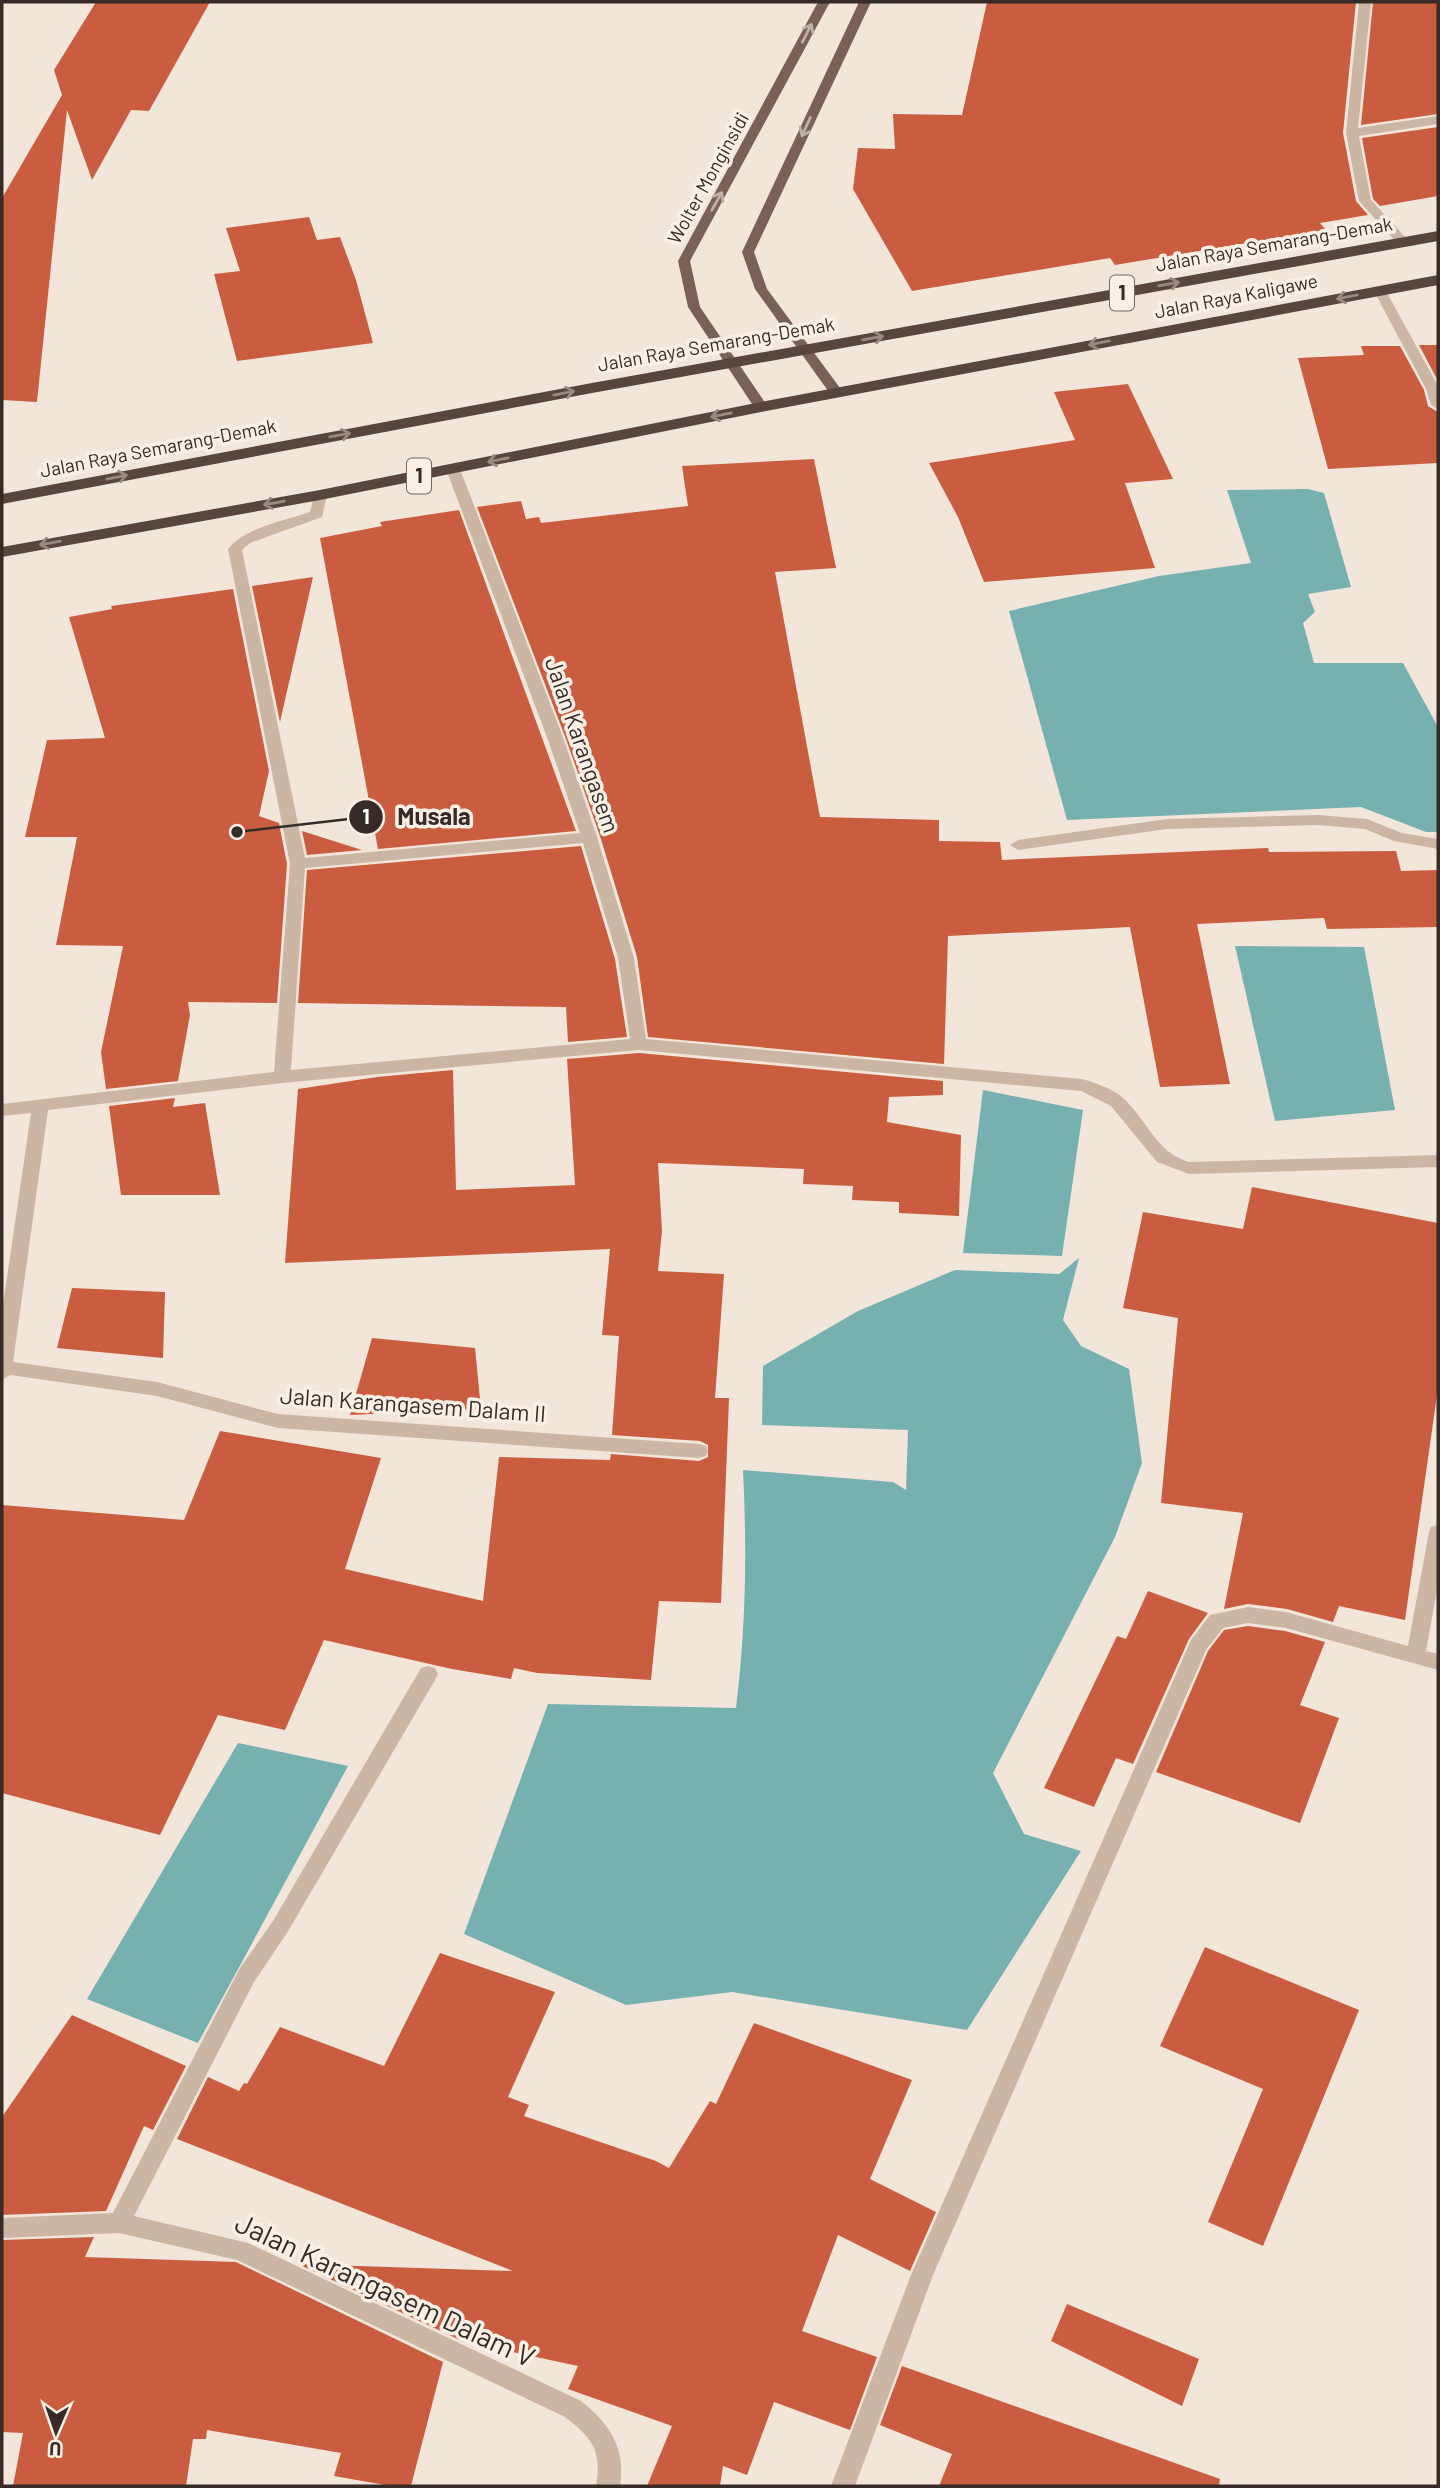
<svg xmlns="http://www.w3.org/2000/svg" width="1440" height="2488" font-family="Barlow,sans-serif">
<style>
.water{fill:#77b0b0}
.building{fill:#ca5d3f}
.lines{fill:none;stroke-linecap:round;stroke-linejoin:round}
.minor{fill:#cbb5a5;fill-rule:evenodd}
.major{fill:#796157;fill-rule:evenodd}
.highway{fill:#58453d;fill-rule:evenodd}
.oneway{stroke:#c0b0a6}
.oneway2{stroke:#998981}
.labels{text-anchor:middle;stroke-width:7;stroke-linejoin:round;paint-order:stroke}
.far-street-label{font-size:19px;fill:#362b27;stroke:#faf0e6}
.shield{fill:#faf0e6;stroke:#716660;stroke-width:2}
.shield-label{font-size:21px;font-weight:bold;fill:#362b27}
.street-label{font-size:23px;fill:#362b27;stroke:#faf0e6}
.near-street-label{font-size:28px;fill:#362b27;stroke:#faf0e6}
.leader{fill:none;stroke:#362b27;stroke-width:2.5}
.callout-dot{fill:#362b27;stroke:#faf0e6;stroke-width:2.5}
.mark-label{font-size:21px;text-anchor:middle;font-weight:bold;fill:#fff}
.callout-label{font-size:24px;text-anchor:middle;font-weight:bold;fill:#362b27;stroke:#faf0e6;stroke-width:7;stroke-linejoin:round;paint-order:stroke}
</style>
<rect width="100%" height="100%" fill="#f2e6da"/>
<!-- water -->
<g class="water">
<polygon points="1308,489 1324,493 1351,587 1308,594 1315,612 1303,623 1314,663 1403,663 1438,727 1438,832 1426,832 1361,807 1067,820 1009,611 1159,576 1251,563 1227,490"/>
<polygon points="1235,946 1364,947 1395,1110 1275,1121"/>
<polygon points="983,1090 1083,1110 1062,1256 963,1253"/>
<path d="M1079,1258L1063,1320L1081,1346L1129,1369L1142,1463L1115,1537L993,1773L1024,1834L1081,1851L967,2030L732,1992L626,2005L464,1934L548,1704L736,1708C746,1628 747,1550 743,1470L893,1482L906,1490L908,1430L762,1425L763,1366L858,1311L955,1270L1059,1274Z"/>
<polygon points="238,1743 348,1766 198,2043 87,1999"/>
</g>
<!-- building -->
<g class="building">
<polygon points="96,2 210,2 149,111 131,110 92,180 67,110 37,402 2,400 2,198 62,95 54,70"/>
<polygon points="987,2 1356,2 1343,133 1356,201 1368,215 1320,223 1326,230 1115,265 1110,258 912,291 853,189 858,148 895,149 893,114 962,115"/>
<polygon points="1373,2 1438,2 1438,114 1361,125"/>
<polygon points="1438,127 1438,196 1380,206 1373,199 1362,138"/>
<polygon points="309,217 317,240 340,237 356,280 373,343 237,361 214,274 240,271 226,228"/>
<polygon points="1419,345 1438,345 1438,381"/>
<polygon points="1361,346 1400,346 1424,390 1428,406 1438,412 1438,463 1328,469 1298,358 1364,355"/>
<polygon points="1128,384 1173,479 1125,483 1155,568 984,582 958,517 929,463 1075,440 1054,392"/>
<polygon points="814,459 836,568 775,572 820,817 939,820 939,841 1000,842 1002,860 1268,848 1269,852 1396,851 1401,871 1438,870 1438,927 1327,929 1324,918 1197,924 1230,1084 1160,1087 1130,927 948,936 944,1064 648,1037 637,957 600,836 566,739 477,507 521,501 526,519 539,517 541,523 688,506 682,466"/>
<polygon points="459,510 576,831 378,849 320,538 382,526 380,522"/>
<polygon points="313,577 280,722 252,586"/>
<polygon points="233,589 269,771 259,816 279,823 287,864 277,1003 188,1002 190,1015 178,1081 106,1089 101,1052 123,946 56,945 77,837 25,837 47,740 105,738 69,617 112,609 111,606"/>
<polygon points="302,831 362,850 307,855"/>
<polygon points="581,846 615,959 627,1037 568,1042 566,1007 298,1003 307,870"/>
<polygon points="639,1053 943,1081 943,1095 889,1097 887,1122 961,1135 959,1216 899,1213 899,1202 852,1200 853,1186 803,1184 804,1169 658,1163 662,1231 658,1271 724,1274 715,1398 729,1398 721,1603 659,1601 651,1680 537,1673 514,1668 511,1679 452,1669 324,1640 285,1730 218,1715 160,1835 2,1793 2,1505 184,1520 220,1431 381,1458 345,1569 483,1601 499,1457 610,1460 611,1454 699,1461 708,1457 708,1445 700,1441 612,1435 619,1336 602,1335 610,1249 285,1263 298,1089 377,1077 453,1070 456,1190 575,1185 567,1059"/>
<polygon points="175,1098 173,1107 205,1103 220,1195 121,1195 109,1106"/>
<polygon points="1252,1187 1438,1223 1438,1388 1405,1620 1339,1606 1333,1622 1287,1609 1248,1604 1224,1609 1243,1513 1161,1503 1178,1318 1123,1308 1143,1212 1243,1229"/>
<polygon points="72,1288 165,1292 163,1358 57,1348"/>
<polygon points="372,1338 475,1348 481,1409 350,1415"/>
<polygon points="1148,1591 1208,1613 1189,1639 1133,1764 1116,1758 1094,1807 1044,1788 1117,1636 1126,1639"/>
<polygon points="1248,1626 1285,1631 1325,1642 1300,1705 1339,1718 1300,1823 1156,1772 1208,1651 1224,1630"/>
<polygon points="1205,1947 1359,2010 1263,2246 1208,2222 1263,2089 1160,2046"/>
<polygon points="440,1953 555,1992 508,2097 529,2105 524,2116 656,2161 669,2168 710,2101 716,2104 754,2023 912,2080 870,2179 936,2212 910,2271 838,2235 802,2331 877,2357 850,2430 774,2402 747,2475 723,2466 720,2486 647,2486 672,2426 568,2389 578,2366 462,2341 298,2264 513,2271 177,2139 208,2077 239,2091 244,2083 247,2084 280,2027 384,2066"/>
<polygon points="72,2015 186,2066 153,2130 144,2126 106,2211 2,2215 2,2117"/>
<polygon points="94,2237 85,2257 236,2262 443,2362 411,2486 391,2486 334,2476 341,2453 207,2430 206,2439 193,2439 186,2486 13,2486 23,2433 2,2432 2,2240"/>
<polygon points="1067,2304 1199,2359 1182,2406 1051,2341"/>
<polygon points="902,2366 1220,2479 1219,2486 939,2486 952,2454 880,2425"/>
</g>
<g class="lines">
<!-- minor -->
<g class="minor">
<polygon points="1359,2 1371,2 1358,128 1438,116 1438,124 1359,136 1371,200 1407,239 1409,242 1403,246 1399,245 1359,201 1346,133"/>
<polygon points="1380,287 1386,291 1438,386 1438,409 1431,405 1426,389 1374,291"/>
<path d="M453,465L460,469L564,740L597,837L634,958L646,1039L1082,1079C1096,1083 1111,1088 1122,1097C1147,1119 1155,1152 1189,1162L1438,1155V1167L1189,1174L1157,1162L1111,1106L1081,1091L639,1050L282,1083L48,1110L13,1362L157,1382L278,1414L699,1444L706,1446L708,1451L706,1456L699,1458L278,1428L157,1396L10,1375L2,1380V1312L31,1113L2,1116V1104L274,1072L290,864L228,549C246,527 284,521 310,512L315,492L320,491L327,495L322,517L250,543L242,550L305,858L580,833L548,740L446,469ZM583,843L618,958L630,1039L291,1070L305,868Z"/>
<polygon points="1319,815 1367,819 1402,833 1438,839 1438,849 1394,841 1365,829 1319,825 1167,829 1018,850 1010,845 1018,840 1167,819"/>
<polygon points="1438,1525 1438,1584 1426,1651 1438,1654 1438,1670 1286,1628 1248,1623 1223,1628 1206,1650 933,2275 855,2486 831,2486 911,2275 1191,1640 1210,1615 1248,1607 1286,1612 1408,1646 1429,1532 1431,1527"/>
<path d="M428,1666L435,1668L438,1674L435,1680L287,1933L254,1982L134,2216L248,2243L581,2401C610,2424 626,2448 620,2486H596C602,2450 593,2439 565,2417L237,2260L119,2233L2,2238V2218L113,2213L240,1968L273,1921L421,1668Z"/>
</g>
<!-- major -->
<g class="major">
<polygon points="818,2 830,2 690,261 700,307 768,407 761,411 756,410 688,307 678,261"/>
<polygon points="859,2 871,2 754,252 767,289 843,392 836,396 831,395 755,289 742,252"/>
</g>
<!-- highway -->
<g class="highway">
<polygon points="1438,231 1438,241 592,393 2,504 2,494 592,383"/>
<polygon points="1438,275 1438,285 761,412 320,500 2,557 2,547 320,490 761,402"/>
</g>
</g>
<!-- one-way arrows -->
<defs><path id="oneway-shaft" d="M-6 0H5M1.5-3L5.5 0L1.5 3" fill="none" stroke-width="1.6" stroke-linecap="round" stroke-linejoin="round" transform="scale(1.75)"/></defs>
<g class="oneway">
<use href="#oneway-shaft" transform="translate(807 33) rotate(-63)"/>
<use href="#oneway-shaft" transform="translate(806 127) rotate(115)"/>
<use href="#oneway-shaft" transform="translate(717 201) rotate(-61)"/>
</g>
<g class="oneway2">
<use href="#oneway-shaft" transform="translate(1169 284) rotate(-10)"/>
<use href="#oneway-shaft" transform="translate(1347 297) rotate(169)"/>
<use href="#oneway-shaft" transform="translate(873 338) rotate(-10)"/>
<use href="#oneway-shaft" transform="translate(1099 343) rotate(169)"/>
<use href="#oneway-shaft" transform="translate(564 393) rotate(-11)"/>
<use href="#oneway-shaft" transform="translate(721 415) rotate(169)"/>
<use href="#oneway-shaft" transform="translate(340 435) rotate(-10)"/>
<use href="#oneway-shaft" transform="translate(498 460) rotate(169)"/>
<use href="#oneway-shaft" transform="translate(117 477) rotate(-11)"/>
<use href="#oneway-shaft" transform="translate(274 503) rotate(170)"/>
<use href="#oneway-shaft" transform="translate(50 543) rotate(170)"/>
</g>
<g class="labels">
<!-- far-street labels -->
<g class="far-street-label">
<text transform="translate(708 178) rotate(-61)" y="7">Wolter Monginsidi</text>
<text transform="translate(1274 244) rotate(-10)" y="7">Jalan Raya Semarang-Demak</text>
<text transform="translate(1236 296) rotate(-11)" y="7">Jalan Raya Kaligawe</text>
<text transform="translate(716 344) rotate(-10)" y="7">Jalan Raya Semarang-Demak</text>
<text transform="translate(158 448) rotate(-11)" y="7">Jalan Raya Semarang-Demak</text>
</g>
<!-- shield labels -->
<g class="shield">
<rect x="1110" y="275.5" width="24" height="35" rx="5"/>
<rect x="407" y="458.5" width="24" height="35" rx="5"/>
</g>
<g class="shield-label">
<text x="1122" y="300">1</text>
<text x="419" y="483">1</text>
</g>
<!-- street labels -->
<g class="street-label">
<text transform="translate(582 745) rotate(71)" y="8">Jalan Karangasem</text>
<text transform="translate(413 1405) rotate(4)" y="8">Jalan Karangasem Dalam II</text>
</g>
<!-- near-street labels -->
<g class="near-street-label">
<text transform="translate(385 2290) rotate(25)" y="10">Jalan Karangasem Dalam V</text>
</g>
</g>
<!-- callouts -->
<path class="leader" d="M237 832L366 817"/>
<g class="callout-dot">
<circle cx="237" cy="832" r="7"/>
<circle cx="366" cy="817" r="18"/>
</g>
<g class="mark-label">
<text x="366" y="824">1</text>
</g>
<g class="callout-label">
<text x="434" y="825">Musala</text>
</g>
<!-- border -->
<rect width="1440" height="2488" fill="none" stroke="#362b27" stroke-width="7"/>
<!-- north arrow -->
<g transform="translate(56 2432) rotate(182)" stroke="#faf0e6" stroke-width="5" paint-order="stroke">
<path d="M0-5L12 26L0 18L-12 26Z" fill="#362b27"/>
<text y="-10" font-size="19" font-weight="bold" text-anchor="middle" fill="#362b27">U</text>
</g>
</svg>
